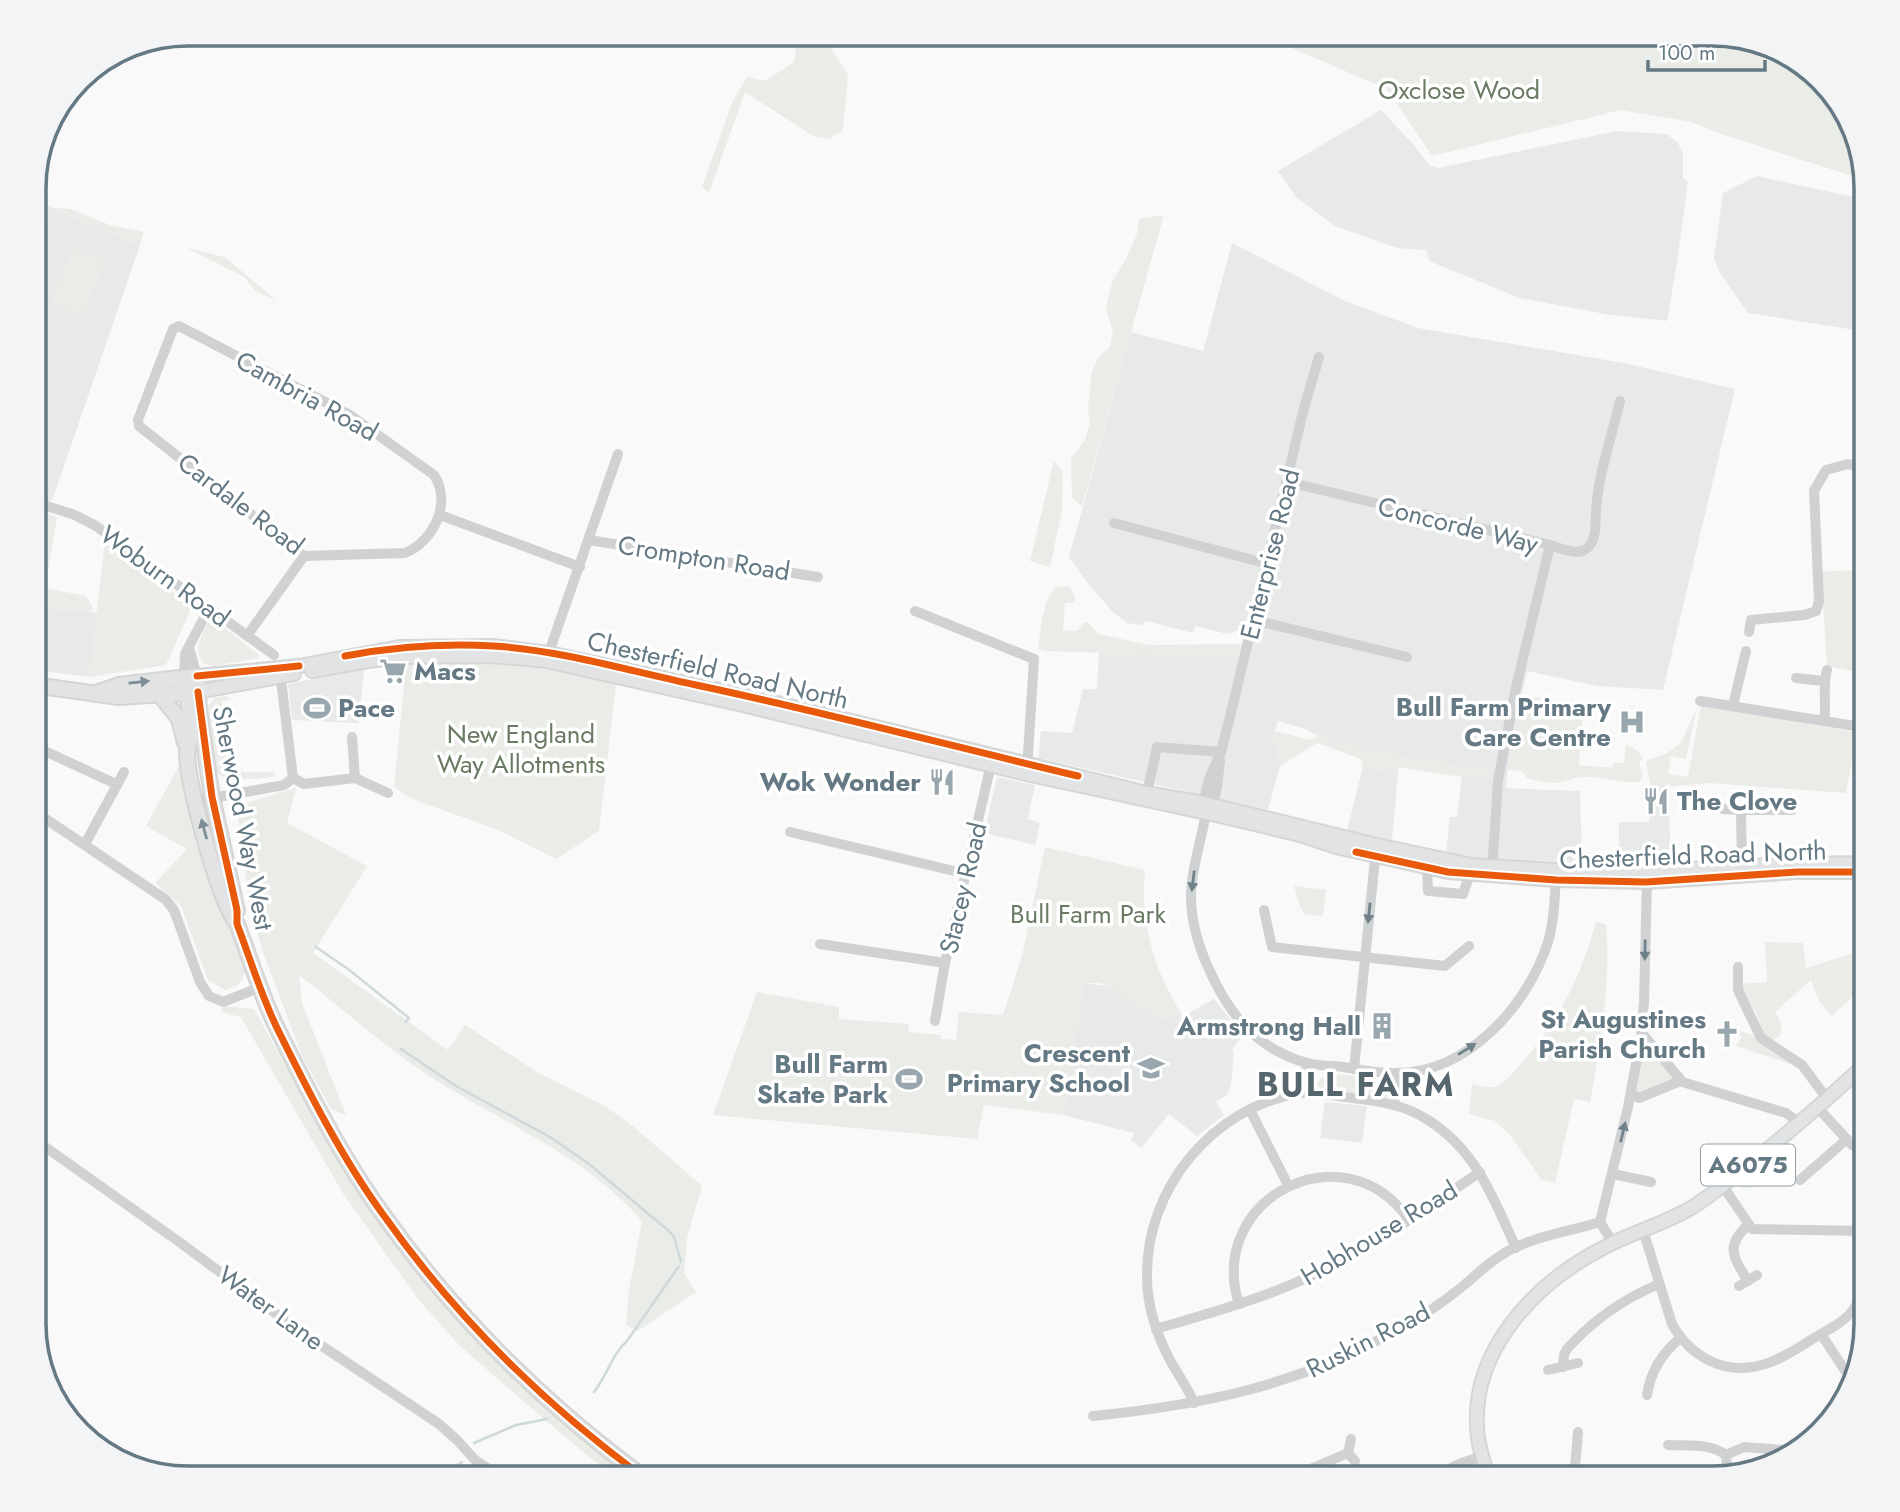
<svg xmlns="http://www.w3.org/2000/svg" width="1900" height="1512" font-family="Jost,sans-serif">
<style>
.built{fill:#e8eaea}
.green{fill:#e9ece7}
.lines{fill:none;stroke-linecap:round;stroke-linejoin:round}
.stream{stroke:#cfd9db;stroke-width:2.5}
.major-casing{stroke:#d5d7d7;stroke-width:16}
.highway-casing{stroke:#d5d5d6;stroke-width:18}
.minor{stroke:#cfd1d2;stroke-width:10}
.major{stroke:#e2e3e4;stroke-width:12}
.highway{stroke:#e2e3e4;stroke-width:14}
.cycleway-casing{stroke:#fff;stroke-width:11}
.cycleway{stroke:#e8590c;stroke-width:7}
.oneway{fill:#7d8e97}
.oneway2{fill:#6f828c}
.labels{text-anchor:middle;stroke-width:7;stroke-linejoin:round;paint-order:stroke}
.shield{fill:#fff;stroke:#92a1a9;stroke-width:2}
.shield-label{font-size:24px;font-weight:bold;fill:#647984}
.park-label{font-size:26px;fill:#6a7b63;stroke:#fff}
.street-label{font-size:26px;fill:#647984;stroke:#fff}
.poi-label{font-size:26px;font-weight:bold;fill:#647984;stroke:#fff;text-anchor:end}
.district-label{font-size:33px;font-weight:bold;letter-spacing:2px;fill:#56666f;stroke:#fff}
.rim{fill:none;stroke:#647984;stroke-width:3.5}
</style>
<rect width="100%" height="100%" fill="#f9f9f9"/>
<!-- built -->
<g class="built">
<polygon points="1381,110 1413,144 1430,166 1438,168 1617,131 1667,134 1678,143 1683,154 1683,178 1688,181 1677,263 1667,321 1605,314 1520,298 1429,261 1426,250 1397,248 1335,226 1296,197 1278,171"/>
<polygon points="1757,176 1867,200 1867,332 1748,313 1720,273 1714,259 1723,193"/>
<polygon points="53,208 140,245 53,498 48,503 34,496 34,262"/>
<polygon points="1232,243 1345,301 1418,328 1624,363 1735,389 1663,690 1597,686 1527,671 1511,745 1506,788 1580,791 1582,862 1484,859 1446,853 1450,817 1457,817 1462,776 1487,780 1415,759 1366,750 1318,736 1305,729 1278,721 1273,735 1280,766 1268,810 1038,758 1041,731 1072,733 1083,689 1097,689 1099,653 1239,656 1245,628 1227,634 1195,626 1193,633 1146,621 1141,625 1127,623 1113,612 1089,585 1069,557 1131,332 1203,351"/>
<polygon points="34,606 97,613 89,677 34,670"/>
<polygon points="364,669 359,723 292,720 288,684"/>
<polygon points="1363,766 1398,775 1392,840 1347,831"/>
<polygon points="997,777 1035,785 1028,819 1040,823 1035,845 984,833"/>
<polygon points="1668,787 1671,862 1619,863 1619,822 1649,822 1651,788"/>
<polygon points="1084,983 1114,987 1131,1004 1174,1021 1214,999 1243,1035 1232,1049 1234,1051 1231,1085 1227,1095 1216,1102 1224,1115 1197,1136 1169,1114 1141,1148 1131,1140 1134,1133 1063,1115"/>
<polygon points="1325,1102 1367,1106 1362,1143 1320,1138"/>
</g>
<!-- green -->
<g class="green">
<polygon points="817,33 821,33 848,75 843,130 830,139 815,137 745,92 709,193 702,187 732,103 747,77 765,81 794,62 796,48"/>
<polygon points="1257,33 1713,33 1771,45 1814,71 1851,120 1865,180 1715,132 1692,122 1621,110 1432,156 1387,89"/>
<polygon points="34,199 53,208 70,209 110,225 144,232 140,245 54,208 34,262"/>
<polygon points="1164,215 1082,506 1072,498 1071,459 1085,440 1090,424 1088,409 1092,371 1100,355 1110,347 1113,332 1106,308 1109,294 1113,280 1125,261 1137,234 1139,219"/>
<polygon points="73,248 105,261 83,316 50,302"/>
<polygon points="187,248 225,257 277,301 255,291 244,277"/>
<polygon points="1054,461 1063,471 1062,510 1050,567 1030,561"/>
<polygon points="34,506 39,511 57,517 45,588 86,596 93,608 91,612 34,606"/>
<polygon points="107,544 192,606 166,665 89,677 104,549"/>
<polygon points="1850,570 1861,585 1867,582 1867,674 1827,666 1821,572"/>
<path d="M1062,586L1069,587L1075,596V603H1065L1063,630L1077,631L1083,623L1088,622L1098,634L1149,645L1241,644L1239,657L1047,651L1038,649C1041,630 1042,601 1056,587Z"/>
<path d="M215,620L259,655V658L214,666L203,663C193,651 201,635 208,623Z"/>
<polygon points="472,662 543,669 616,684 599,831 556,859 496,829 412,799 394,787 406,665"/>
<path d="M1525,695L1542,699L1582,702L1586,704V709H1583L1579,765L1612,768L1613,763H1624L1626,745L1637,750L1643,758L1639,763L1643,775L1640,782C1620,783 1602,776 1583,777C1574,777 1569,781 1561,782C1550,785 1537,780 1527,778L1522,771L1507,770L1520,698Z"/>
<path d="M225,696L230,699L222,701L230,763C241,776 257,772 273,772L276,775L274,777C262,778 225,784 218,773C213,764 216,753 210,745L205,710L214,698Z"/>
<polygon points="1701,705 1728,708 1857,733 1846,793 1709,783 1651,788 1646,761 1667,753 1681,743 1697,707 1686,759 1671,756 1668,774 1688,777"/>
<path d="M1275,731L1310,740L1318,736C1375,752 1431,761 1489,769L1487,781L1398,767V775L1363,766L1361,759L1317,743L1280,766L1273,735Z"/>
<path d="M179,766L199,847L245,972C241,984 237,987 225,990L208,980L181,906L155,883L187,849L146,826Z"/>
<path d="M296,788L287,823L367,866L313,953L448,1050L465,1025L537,1072L605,1106L634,1127L702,1186L687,1238L684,1273L696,1292L638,1331L626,1325L629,1290L642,1221C583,1154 500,1122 426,1074C381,1044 342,1008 299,975L302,1003L346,1115L331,1109L302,1056L263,952L250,907L238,819L246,803Z"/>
<path d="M1045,847L1145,870C1140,923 1154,971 1183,1016L1174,1021L1153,1020V1014L1131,1004L1114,987L1098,983H1084L1063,1115L984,1105L977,1139L713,1115L757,992L839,1007V1019L909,1024L908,1032L941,1035V1039L956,1040L959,1012L1003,1015L1022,956Z"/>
<polygon points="1294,886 1326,890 1323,916 1305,914 1300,907"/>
<path d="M1596,922L1606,924C1611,984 1601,1043 1590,1102L1574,1099L1555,1183L1542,1180L1510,1135L1495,1121L1469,1114L1472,1084C1478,1085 1487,1088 1493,1087C1503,1086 1512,1074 1518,1067C1558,1023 1580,979 1596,922Z"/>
<path d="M1765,942L1803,943L1806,968L1867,949V971L1861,977L1867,983L1832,1016L1819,1001L1811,980L1775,1012L1782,1025L1780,1035L1773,1041C1760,1036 1762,1024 1756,1013C1750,1003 1744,994 1739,984L1767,982Z"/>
<path d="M224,1006L254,1009C285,1064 314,1121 347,1175C418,1291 523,1398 632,1479H616L551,1425L460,1346L418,1299L344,1195L241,1017L221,1012Z"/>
<polygon points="1741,1031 1752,1035 1799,1067 1736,1046 1742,1037 1739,1036"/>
<polygon points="1650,1049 1675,1079 1641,1095 1636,1090 1643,1052"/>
<polygon points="1329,1073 1372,1078 1388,1096 1387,1098 1320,1090 1316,1083"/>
<polygon points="1752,1174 1762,1187 1739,1188 1738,1185"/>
</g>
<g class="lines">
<!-- stream -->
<g class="stream">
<polyline points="316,947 348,969 409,1018 406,1022"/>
<polyline points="401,1049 456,1086 550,1137 589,1164 670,1232 674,1237 681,1262"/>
<path d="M594,1392C607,1376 612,1354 627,1341L679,1266"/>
<polyline points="474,1443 516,1425 547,1419"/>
<polyline points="444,1479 453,1468 462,1462"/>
</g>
<defs>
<g id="major">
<polyline points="312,671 368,661 406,657 491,656 546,661 747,706 1026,774 1225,817 1300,835 1336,847 1448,872 1556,880 1646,882 1797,872 1867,872"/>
<polyline points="197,676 299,666 399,647 493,646 549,653 753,697 1147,793 1204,803 1377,845 1472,865 1556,870 1650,871 1790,864 1867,863"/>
<polyline points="198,692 294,674"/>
<path d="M1489,1479C1485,1465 1480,1452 1478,1438C1467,1353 1534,1283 1605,1247C1633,1232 1664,1224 1691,1208C1714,1194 1734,1176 1755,1160C1793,1128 1831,1097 1867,1062"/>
</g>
<g id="highway">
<path d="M184,678C188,697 192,718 190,737C190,743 187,748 187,753C188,787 218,898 237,924C250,958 261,995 277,1028C307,1089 342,1158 382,1213C454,1315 545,1405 646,1479"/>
<polyline points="34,685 119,697 196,692"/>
<polyline points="96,693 119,685 197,676 199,711 212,797 237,911"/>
<polyline points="160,695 179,719 185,743"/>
</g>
</defs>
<!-- major casing -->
<use href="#major" class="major-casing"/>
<!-- highway casing -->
<use href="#highway" class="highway-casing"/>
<!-- minor -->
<g class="minor">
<path d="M179,326L350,415L434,475C452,503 434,541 405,553L304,556L139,426L138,420L173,329Z"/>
<path d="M1319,357L1304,408L1229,721C1226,731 1224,742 1221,752C1216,763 1210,774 1207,786C1204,797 1206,807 1205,817C1201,843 1191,869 1191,896C1191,920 1198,945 1208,967C1228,1013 1256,1049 1307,1063C1319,1066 1332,1066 1344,1067C1361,1070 1380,1074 1397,1073C1468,1073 1528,1005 1548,942C1554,922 1555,896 1556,874"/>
<polyline points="1288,482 1550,545 1516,688 1498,781 1492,872"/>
<polyline points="34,502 75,515 96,526 274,655"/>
<polyline points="440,515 580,567"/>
<polyline points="1114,523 1268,564"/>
<polyline points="589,540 818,577"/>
<path d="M1550,545C1560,548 1577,556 1586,549C1597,541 1595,525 1596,513C1597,478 1612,436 1620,401"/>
<polyline points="915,611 1034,659 1027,770"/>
<polyline points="1254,620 1407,657"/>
<polyline points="1749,632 1751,620 1804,615 1816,611 1819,601 1814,491 1826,470 1848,464 1867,469"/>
<polyline points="247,636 304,556"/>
<polyline points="189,647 197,676"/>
<polyline points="547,658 618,454"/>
<polyline points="280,672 293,778 304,784 355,778 388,793"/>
<polyline points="184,678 185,654 209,608"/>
<polyline points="1796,678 1823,681"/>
<polyline points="1700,701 1867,728"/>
<polyline points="1733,705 1746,651"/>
<path d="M1824,721C1827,703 1822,687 1827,670"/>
<polyline points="352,737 355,778"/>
<polyline points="34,746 116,784"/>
<polyline points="1147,793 1157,747 1221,752"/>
<polyline points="196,801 284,785 293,778"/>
<path d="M1209,809C1218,796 1218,775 1220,760"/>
<polyline points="1723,809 1741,810 1742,872"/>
<polyline points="1741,810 1792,810"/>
<polyline points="34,811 165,899 174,910 200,982 209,996 223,1002 261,987"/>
<polyline points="790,832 967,874"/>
<polyline points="85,844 124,772"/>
<polyline points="1427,868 1428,891 1463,894 1470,874"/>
<polyline points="1264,910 1272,947 1445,966 1469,946"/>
<polyline points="820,944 945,963"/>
<polyline points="1738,967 1738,990 1761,1038 1802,1065 1828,1100"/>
<polyline points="935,1021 945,963 992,760"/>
<polyline points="1354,1069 1376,849"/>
<polyline points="1679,1081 1786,1113 1800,1123"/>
<polyline points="1303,1093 1307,1063"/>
<polyline points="1631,1093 1639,1098 1678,1082 1680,1079 1641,1032 1644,1003 1647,878"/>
<polyline points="1394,1103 1398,1074"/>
<polyline points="1818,1108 1852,1145 1867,1150"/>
<polyline points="1250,1110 1288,1185"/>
<polyline points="34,1139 178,1241 298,1330 439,1424 457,1440 475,1460 505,1479"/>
<polyline points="1613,1174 1651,1182"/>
<polyline points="1800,1180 1847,1139"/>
<polyline points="1723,1186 1752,1229 1867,1231"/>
<polyline points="1600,1222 1628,1107 1639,1048 1650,1043"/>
<path d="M1643,1230L1672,1324C1690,1356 1724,1376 1762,1365C1780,1360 1798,1348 1814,1338C1828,1330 1849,1320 1856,1305C1865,1288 1860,1251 1860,1231"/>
<path d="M1748,1281C1733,1257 1725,1246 1748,1225"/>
<polyline points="1739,1286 1757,1275"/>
<path d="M1239,1304C1205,1198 1345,1127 1409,1220"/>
<path d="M1156,1329C1214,1312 1273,1296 1327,1268C1381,1241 1430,1206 1480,1172"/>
<polyline points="1821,1334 1848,1375"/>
<path d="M1563,1367L1564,1355L1567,1349C1593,1320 1623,1299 1659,1284"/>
<polyline points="1548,1370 1578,1363"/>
<path d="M1647,1395C1651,1370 1662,1354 1680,1338"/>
<path d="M1194,1403C1188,1388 1179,1376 1171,1362C1157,1336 1147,1306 1147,1276C1146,1188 1213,1107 1300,1093C1316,1091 1336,1097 1353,1098C1381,1102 1403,1104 1428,1120C1476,1150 1494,1199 1516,1248"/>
<path d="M1093,1416C1203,1405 1294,1386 1392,1333C1417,1320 1441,1304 1463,1286C1475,1276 1487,1264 1500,1256C1528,1237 1568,1232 1600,1222L1613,1243"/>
<path d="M1668,1445C1688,1446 1710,1443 1726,1455"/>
<polyline points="1348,1453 1351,1439"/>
<polyline points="1726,1455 1744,1447 1796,1451"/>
<polyline points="1726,1455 1728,1475"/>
<polyline points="1258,1479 1308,1470 1348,1453 1355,1461"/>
<polyline points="1431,1479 1459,1464 1482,1456"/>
<polyline points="1574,1479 1578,1432"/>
</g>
<!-- major -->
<use href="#major" class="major"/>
<!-- highway -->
<use href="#highway" class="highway"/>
<defs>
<g id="cycleway">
<path d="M345,656C393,647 443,643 493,646C561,650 629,671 696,685C824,712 951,746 1078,776"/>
<polyline points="197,676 299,666"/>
<path d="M198,692L212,797L237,910V924C250,958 261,995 277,1028C307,1089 342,1158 382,1213C454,1315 545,1405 646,1479"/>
<polyline points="1356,852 1448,872 1556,880 1646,882 1797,872 1867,872"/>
</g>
</defs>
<!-- cycleway casing -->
<use href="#cycleway" class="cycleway-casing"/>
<!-- cycleway -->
<use href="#cycleway" class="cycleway"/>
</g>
<!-- one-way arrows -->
<defs><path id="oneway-solid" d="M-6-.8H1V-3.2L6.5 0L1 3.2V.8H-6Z" transform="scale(1.75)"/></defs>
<g class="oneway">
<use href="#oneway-solid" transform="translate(139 682) rotate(-6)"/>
<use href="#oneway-solid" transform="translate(204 829) rotate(-105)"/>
</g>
<g class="oneway2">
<use href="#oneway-solid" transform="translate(1193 881) rotate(97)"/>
<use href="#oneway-solid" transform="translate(1369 913) rotate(96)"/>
<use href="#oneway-solid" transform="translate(1645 950) rotate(91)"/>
<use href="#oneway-solid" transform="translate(1467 1049) rotate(-32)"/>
<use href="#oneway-solid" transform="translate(1623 1132) rotate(-77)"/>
</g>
<!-- icons -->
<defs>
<symbol id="supermarket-bare" viewBox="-9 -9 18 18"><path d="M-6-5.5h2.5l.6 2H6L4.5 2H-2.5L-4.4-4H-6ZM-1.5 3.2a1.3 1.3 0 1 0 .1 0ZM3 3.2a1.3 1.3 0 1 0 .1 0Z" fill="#98a6ad" stroke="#fff" stroke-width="2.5" paint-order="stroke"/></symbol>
<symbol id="stadium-bare" viewBox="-9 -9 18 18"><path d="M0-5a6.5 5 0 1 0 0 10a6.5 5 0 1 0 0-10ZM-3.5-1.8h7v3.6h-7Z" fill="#98a6ad" stroke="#fff" stroke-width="2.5" paint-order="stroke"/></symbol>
<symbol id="hospital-bare" viewBox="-9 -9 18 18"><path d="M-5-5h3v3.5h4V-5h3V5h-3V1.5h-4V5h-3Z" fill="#98a6ad" stroke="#fff" stroke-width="2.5" paint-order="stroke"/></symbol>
<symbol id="restaurant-bare" viewBox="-9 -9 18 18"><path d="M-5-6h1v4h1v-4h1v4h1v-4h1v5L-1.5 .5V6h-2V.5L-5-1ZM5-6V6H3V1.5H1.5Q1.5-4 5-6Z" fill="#98a6ad" stroke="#fff" stroke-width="2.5" paint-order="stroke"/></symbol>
<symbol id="building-bare" viewBox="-9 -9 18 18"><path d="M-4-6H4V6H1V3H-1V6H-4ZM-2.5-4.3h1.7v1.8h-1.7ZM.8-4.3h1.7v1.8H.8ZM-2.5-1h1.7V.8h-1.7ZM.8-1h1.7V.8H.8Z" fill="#98a6ad" stroke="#fff" stroke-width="2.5" paint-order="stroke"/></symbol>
<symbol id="church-bare" viewBox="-9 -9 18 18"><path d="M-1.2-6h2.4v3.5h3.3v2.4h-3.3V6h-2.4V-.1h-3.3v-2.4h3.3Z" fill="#98a6ad" stroke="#fff" stroke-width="2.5" paint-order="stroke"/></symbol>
<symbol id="school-bare" viewBox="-9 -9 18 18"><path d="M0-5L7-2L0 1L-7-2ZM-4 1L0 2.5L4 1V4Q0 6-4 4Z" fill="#98a6ad" stroke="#fff" stroke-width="2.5" paint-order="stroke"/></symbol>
</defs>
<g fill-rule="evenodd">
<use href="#supermarket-bare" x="374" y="652" width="38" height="38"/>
<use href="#stadium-bare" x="298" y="689" width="38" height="38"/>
<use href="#hospital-bare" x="1613" y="703" width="38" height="38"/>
<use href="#restaurant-bare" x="923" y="763" width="38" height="38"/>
<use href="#restaurant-bare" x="1637" y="782" width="38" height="38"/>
<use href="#building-bare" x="1363" y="1007" width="38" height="38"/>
<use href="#church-bare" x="1708" y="1015" width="38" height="38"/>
<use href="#school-bare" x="1132" y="1049" width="38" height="38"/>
<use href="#stadium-bare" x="890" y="1060" width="38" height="38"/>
</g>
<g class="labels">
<!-- shield labels -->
<rect class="shield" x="1701" y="1144.5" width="94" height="41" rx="5"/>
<g class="shield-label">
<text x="1748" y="1173">A6075</text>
</g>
<!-- park labels -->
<g class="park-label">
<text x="1459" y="99">Oxclose Wood</text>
<text x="521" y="743">New England<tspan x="521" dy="30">Way Allotments</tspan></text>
<text x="1088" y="923">Bull Farm Park</text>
</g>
<!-- street labels -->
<g class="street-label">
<text transform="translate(307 396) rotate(29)" y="9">Cambria Road</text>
<text transform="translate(241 504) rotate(37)" y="9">Cardale Road</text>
<text transform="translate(1458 525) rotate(14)" y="9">Concorde Way</text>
<text transform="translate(1270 554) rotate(-76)" y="9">Enterprise Road</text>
<text transform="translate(704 558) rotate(9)" y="9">Crompton Road</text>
<text transform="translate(165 576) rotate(36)" y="9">Woburn Road</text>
<text transform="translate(718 670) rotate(13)" y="9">Chesterfield Road North</text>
<text transform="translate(243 818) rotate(79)" y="9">Sherwood Way West</text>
<text transform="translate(1693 855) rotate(-2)" y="9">Chesterfield Road North</text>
<text transform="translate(963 888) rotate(-77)" y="9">Stacey Road</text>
<text transform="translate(1379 1233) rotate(-31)" y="9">Hobhouse Road</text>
<text transform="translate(271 1308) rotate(36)" y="9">Water Lane</text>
<text transform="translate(1368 1340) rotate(-27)" y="9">Ruskin Road</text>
</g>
<!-- poi labels -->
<g class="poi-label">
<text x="414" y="680" text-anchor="start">Macs</text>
<text x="1611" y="716">Bull Farm Primary<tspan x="1611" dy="30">Care Centre</tspan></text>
<text x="338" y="717" text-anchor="start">Pace</text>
<text x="921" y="791">Wok Wonder</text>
<text x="1677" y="810" text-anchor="start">The Clove</text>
<text x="1706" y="1028">St Augustines<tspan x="1706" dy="30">Parish Church</tspan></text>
<text x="1361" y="1035">Armstrong Hall</text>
<text x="1130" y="1062">Crescent<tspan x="1130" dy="30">Primary School</tspan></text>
<text x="888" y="1073">Bull Farm<tspan x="888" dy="30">Skate Park</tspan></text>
</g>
<!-- district labels -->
<g class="district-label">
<text x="1356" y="1096">BULL FARM</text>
</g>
</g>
<!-- crop -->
<path d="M0 0H1900V1512H0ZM188 46H1712A142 142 0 0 1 1854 188V1324A142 142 0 0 1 1712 1466H188A142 142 0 0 1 46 1324V188A142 142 0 0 1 188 46Z" fill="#f3f4f5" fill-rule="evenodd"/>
<path class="rim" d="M188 46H1712A142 142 0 0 1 1854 188V1324A142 142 0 0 1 1712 1466H188A142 142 0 0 1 46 1324V188A142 142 0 0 1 188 46Z"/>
<!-- scale -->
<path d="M1648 60v10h117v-10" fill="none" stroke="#647984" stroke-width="3.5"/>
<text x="1658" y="60" font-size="21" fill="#647984" stroke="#ffffff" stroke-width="5" paint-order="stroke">100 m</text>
</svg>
